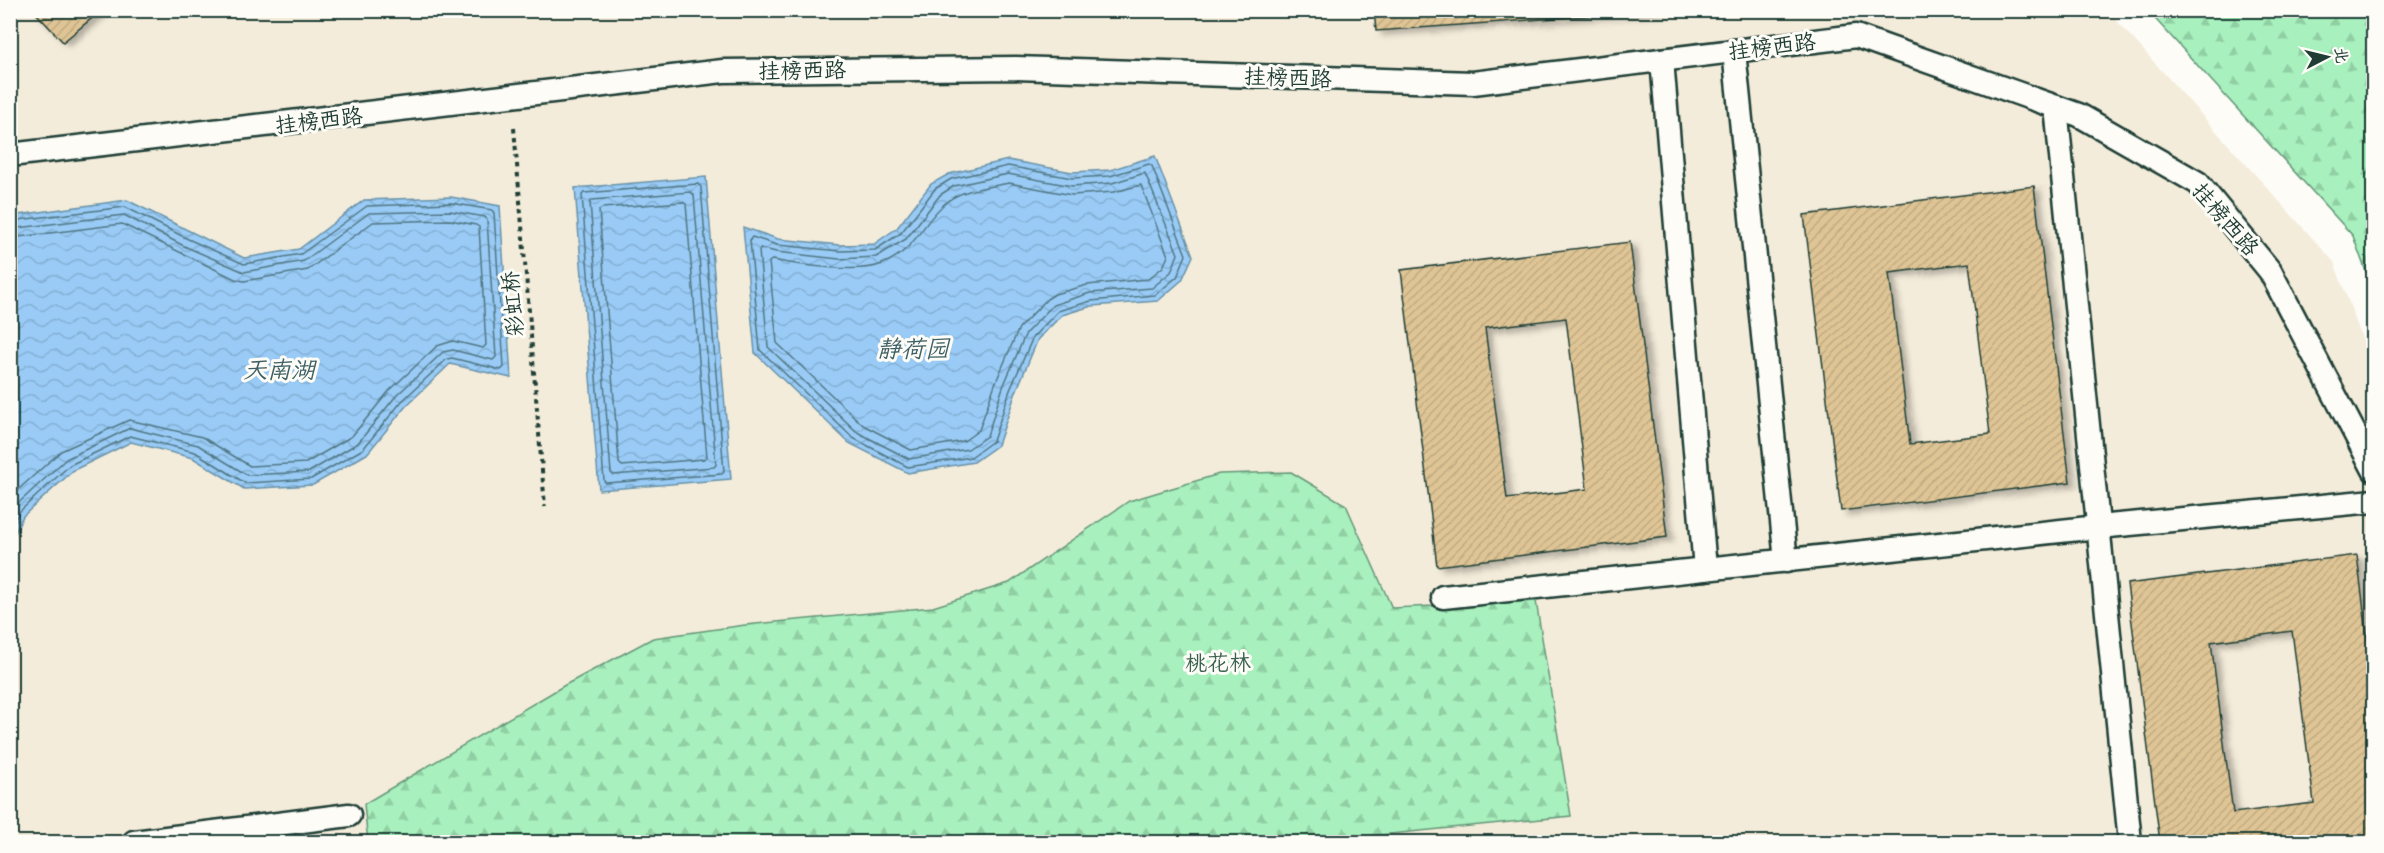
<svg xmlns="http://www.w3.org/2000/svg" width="2384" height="853" font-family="Sriracha,'LXGW WenKai TC',sans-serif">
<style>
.built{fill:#f4ecda}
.forest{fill:url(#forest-firs);stroke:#649678;stroke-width:1.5}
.water{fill:url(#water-waves);stroke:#6892a8;stroke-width:1.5}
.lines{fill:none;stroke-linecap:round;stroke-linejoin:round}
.shore{stroke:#507682;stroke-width:1.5}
.building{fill:url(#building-hatch);stroke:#1f3d34;stroke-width:1.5;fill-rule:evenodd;filter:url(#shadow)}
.service-casing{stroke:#1f3d34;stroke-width:27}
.path{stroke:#1f3d34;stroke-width:4;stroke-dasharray:4.5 4.5;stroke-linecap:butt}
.service{stroke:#fdfcf7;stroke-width:22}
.labels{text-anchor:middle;stroke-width:6;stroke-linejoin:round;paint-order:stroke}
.street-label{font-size:22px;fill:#1f3d34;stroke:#fdfcf7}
.park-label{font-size:22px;fill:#3a614f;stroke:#fdfcf7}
.water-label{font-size:24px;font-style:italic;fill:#3e6064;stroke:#fdfcf7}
</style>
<defs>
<pattern id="forest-firs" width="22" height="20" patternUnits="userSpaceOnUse" patternTransform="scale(1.5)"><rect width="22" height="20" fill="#a8f0bd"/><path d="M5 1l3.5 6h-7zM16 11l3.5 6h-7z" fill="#90cfa3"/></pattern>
<pattern id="water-waves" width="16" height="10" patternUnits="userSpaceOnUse" patternTransform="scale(1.5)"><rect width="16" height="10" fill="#99cbf6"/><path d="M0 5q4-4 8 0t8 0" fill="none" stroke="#83afd4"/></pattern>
<pattern id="building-hatch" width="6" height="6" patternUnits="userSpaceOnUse" patternTransform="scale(1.5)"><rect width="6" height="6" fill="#dfc595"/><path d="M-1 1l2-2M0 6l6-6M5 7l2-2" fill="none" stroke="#bfaa81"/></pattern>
<filter id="shadow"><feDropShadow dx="6" dy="4" stdDeviation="3" flood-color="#0004"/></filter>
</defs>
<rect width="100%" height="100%" fill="#fdfcf7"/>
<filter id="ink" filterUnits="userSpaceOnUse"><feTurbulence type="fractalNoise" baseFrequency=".0167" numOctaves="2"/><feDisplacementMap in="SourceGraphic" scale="12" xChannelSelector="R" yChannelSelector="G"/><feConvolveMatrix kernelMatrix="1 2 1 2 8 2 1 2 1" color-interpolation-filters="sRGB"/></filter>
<g filter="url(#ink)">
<!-- built -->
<polygon class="built" points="10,11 2108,11 2334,262 2373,368 2373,842 11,842"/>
<!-- forest -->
<g class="forest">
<polygon points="2148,11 2373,11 2373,291 2353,236"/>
<polygon points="1291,472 1346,505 1392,608 1536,601 1571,816 1310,842 368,842 364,804 565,685 653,638 745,625 933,607 1009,583 1129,501 1219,474"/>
</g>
<!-- water -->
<g class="water">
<polygon points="1155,156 1193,256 1182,280 1158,301 1092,306 1062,315 1038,339 1016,392 998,445 974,462 908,473 849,443 755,353 743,227 778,239 840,245 874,244 897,228 931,184 949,174 1008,160 1072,172 1110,170"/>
<polygon points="706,177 731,479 599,490 575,188"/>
<polygon points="451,197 500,206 511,378 450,364 406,406 367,454 313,485 244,489 193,458 131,442 74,470 23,516 11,542 11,216 127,200 244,258 299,249 364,200"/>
</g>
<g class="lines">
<!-- shore -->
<g class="shore">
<polygon points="1149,164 1152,166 1186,255 1177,277 1155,295 1091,301 1058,311 1033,337 1010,390 993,441 971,457 908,467 853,438 760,350 750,240 752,237 777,245 840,251 875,250 901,233 935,189 951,179 1008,166 1072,178 1110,176"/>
<polygon points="1145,173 1178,254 1171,272 1152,288 1090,293 1053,305 1026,333 1003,387 987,436 968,449 909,459 857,432 768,347 759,251 760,248 776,252 839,259 876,257 906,239 940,195 954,186 1008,174 1072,186 1112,183"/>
<path d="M1009,183L1072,195L1114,192L1141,185L1168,256L1163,267L1148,279L1087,285L1055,294L1047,299L1019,328L995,384L979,430L964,441L911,450L863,425L777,343L769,262L772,260C798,265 860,274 882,264C918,250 922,220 948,201C963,189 990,187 1009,183Z"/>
<polygon points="698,184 701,187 724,472 722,474 606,483 604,481 582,195 584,193"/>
<polygon points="691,192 694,195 716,465 714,467 613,475 611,473 590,202 592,200"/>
<polygon points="683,202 686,204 707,457 704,459 622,466 619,463 599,210 602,208"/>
<polyline points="10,221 125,207 188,239 244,264 301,254 367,206 451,203 492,210 494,213 504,367 501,370 452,358 447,359 402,401 363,449 311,479 245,483 195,452 130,436 70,465 19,512 10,528"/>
<polyline points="10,229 124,215 184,246 244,272 304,261 369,213 450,211 485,217 487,220 496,357 493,360 453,350 443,352 396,396 358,443 309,472 247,475 198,445 130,428 66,459 10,511"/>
<polyline points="10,238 122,224 235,279 244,281 308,270 373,222 450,220 476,225 479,227 486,345 483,348 453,341 437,346 390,390 352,436 306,463 250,466 202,437 129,420 61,451 10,497"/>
</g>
</g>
<!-- building -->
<g class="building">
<polygon points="33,10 102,10 63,42"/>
<polygon points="1374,10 1670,10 1376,31"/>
<path d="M2034,186L2070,482L1841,511L1804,215ZM1969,263L1990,434L1910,444L1889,273Z"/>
<path d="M1630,242L1667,537L1437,566L1401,270ZM1566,318L1587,489L1507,499L1485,328Z"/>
<path d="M2357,555L2374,690V842H2160L2127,584ZM2292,631L2314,803L2233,813L2211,642Z"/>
</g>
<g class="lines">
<defs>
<g id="service">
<polyline points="1734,51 1786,561"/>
<polyline points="1662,60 1705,569"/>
<polyline points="2056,107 2130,842"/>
<polyline points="10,155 723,71 1016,68 1473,83 1856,36 2079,115 2198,183 2270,271 2374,470"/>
<polyline points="1443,597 2098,527 2374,501"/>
<polyline points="134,842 349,815"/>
</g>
</defs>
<!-- service casing -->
<use href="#service" class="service-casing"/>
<!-- path -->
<polyline class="path" points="514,128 545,507"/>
<!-- service -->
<use href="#service" class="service"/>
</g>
</g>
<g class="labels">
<!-- street labels -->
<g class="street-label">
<text transform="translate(1772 46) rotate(-7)" y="8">挂榜西路</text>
<text transform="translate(802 70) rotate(-1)" y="8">挂榜西路</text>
<text transform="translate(1288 77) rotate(2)" y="8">挂榜西路</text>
<text transform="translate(319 120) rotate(-7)" y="8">挂榜西路</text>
<text transform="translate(2226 219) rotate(49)" y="8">挂榜西路</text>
<text transform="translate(512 304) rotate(-95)" y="8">彩虹桥</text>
</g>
<!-- park labels -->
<g class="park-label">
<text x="1218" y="670">桃花林</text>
</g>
<!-- water labels -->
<g class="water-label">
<text x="913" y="357">静荷园</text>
<text x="279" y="378">天南湖</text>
</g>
</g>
<!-- margin -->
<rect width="2384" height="853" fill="none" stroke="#fdfcf7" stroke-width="36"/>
<rect x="18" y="18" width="2348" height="817" fill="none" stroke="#1f3d34" stroke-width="2" filter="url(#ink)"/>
<!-- north arrow -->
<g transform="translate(2327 57) rotate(83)" stroke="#fdfcf7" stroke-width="4.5" paint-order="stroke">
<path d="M0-4.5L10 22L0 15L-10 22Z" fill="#1f3d34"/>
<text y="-9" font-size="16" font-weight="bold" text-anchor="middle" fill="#1f3d34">北</text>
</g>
</svg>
